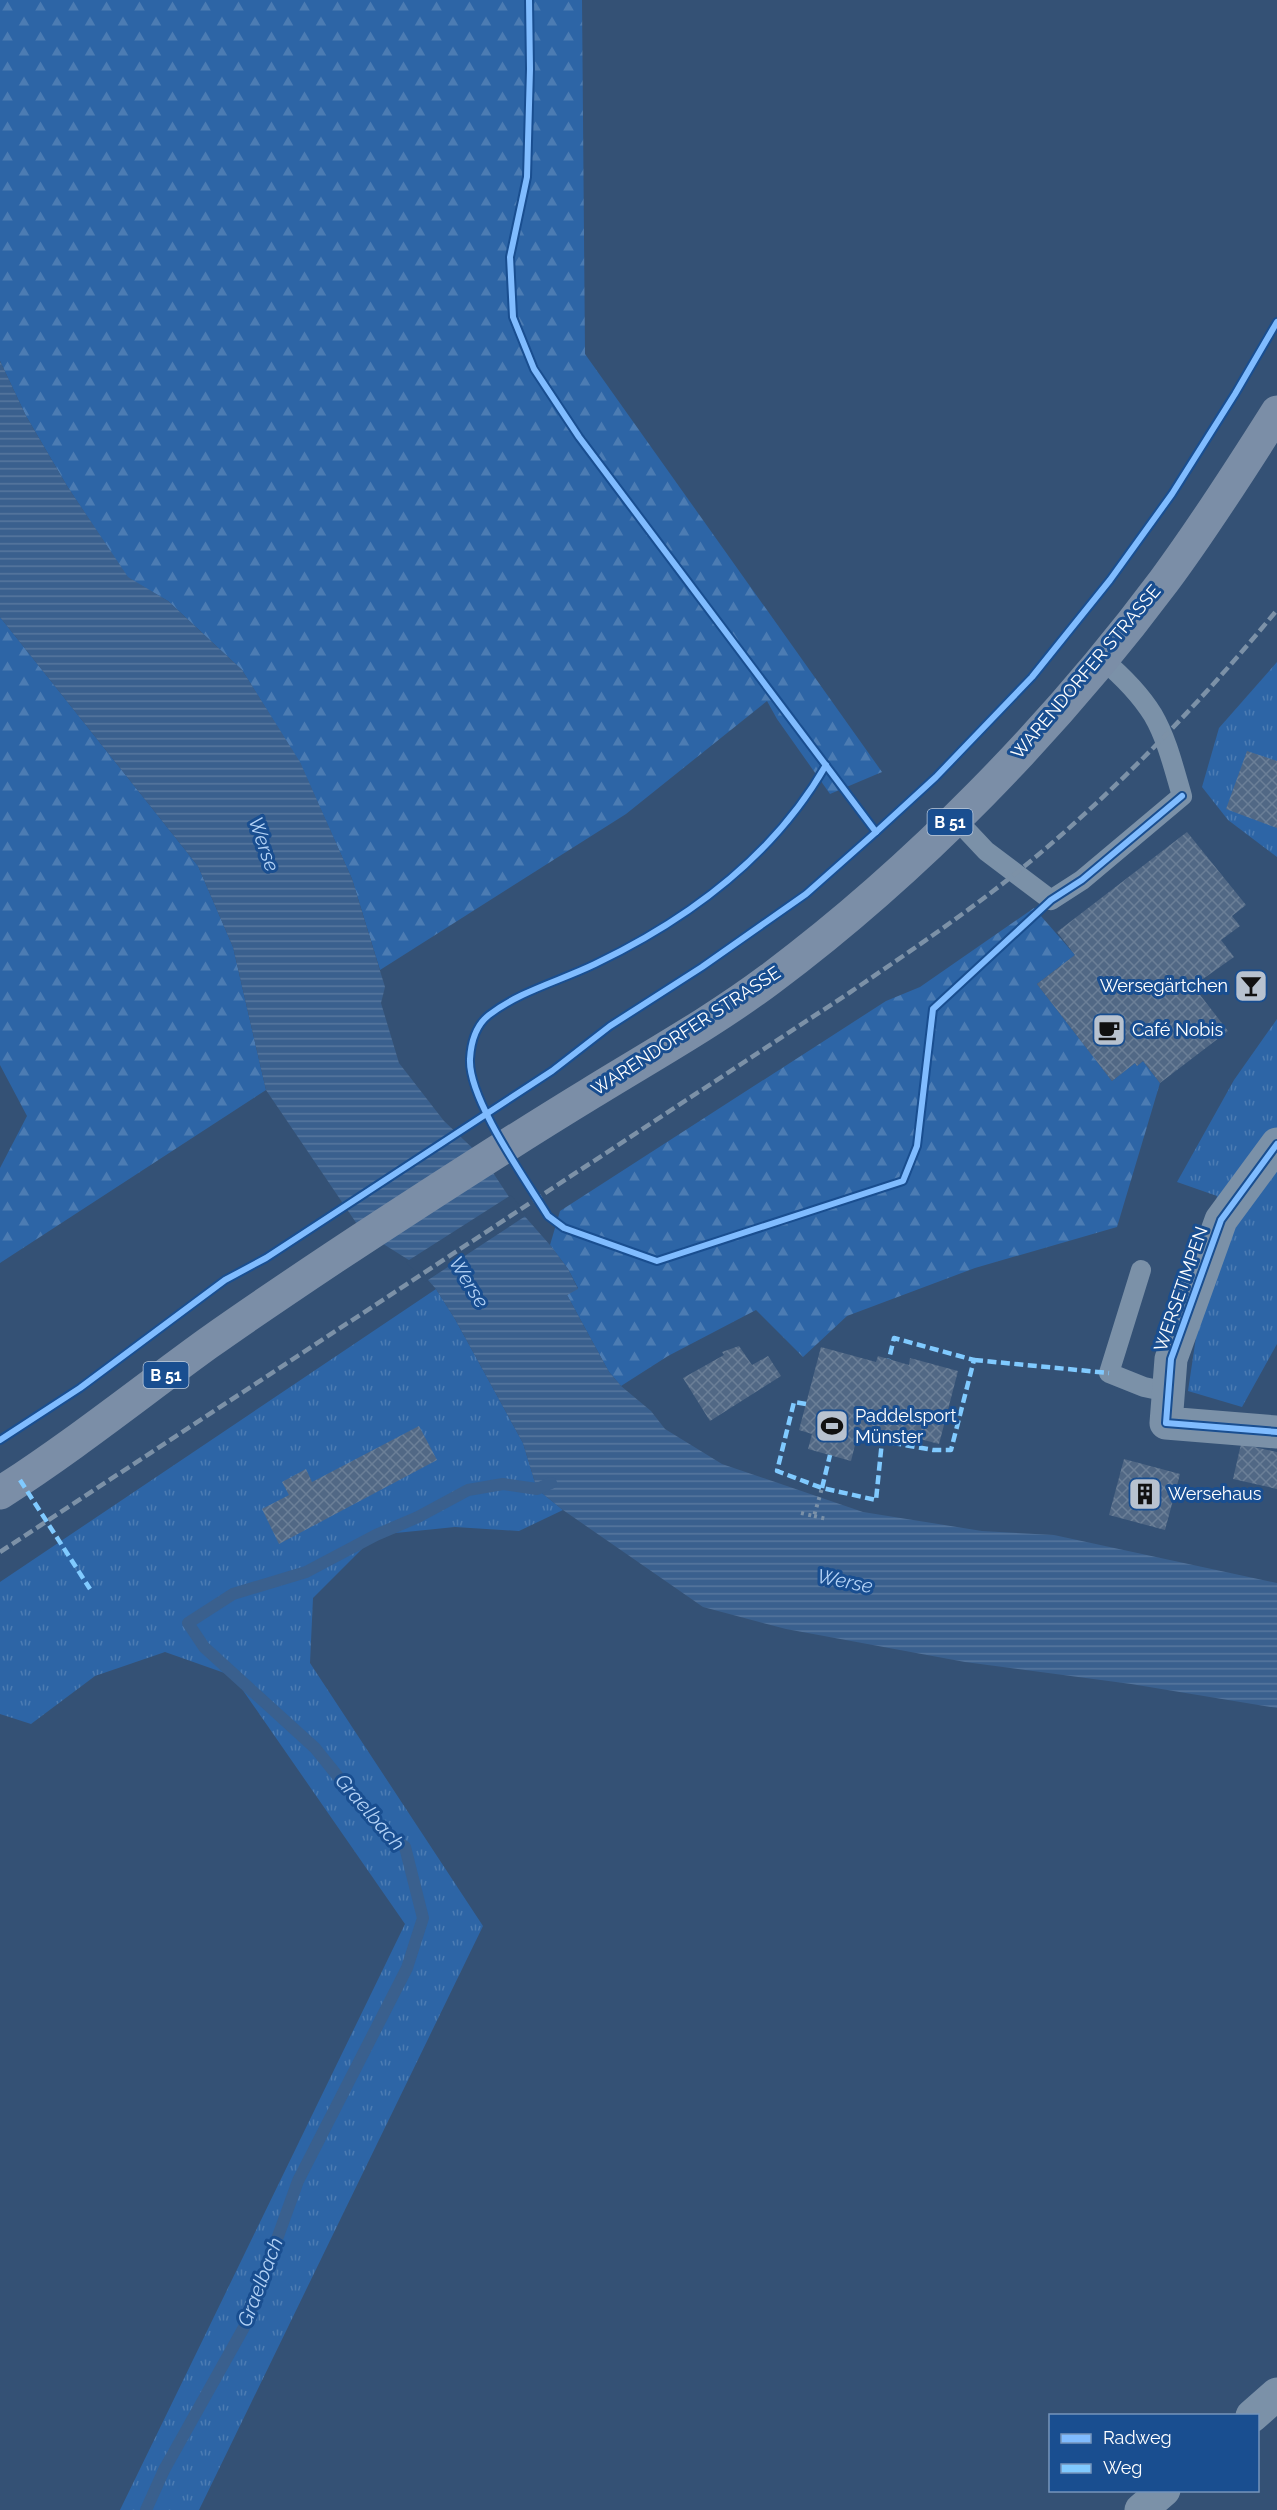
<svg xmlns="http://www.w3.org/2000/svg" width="1277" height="2510" font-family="Raleway,sans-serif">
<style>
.grass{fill:url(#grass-tufts)}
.forest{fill:url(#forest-firs)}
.water{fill:url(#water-rules)}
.pier{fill:#345175}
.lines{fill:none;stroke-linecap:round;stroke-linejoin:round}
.stream{stroke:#3a608e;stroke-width:12}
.building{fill:url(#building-cross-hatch)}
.path{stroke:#7b91a8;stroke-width:4;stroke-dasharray:3 4.5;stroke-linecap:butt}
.service{stroke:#7b91a8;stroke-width:20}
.minor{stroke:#7b91a8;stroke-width:33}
.primary{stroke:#7b8ea7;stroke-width:33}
.rail{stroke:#7c91a7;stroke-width:4.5;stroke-dasharray:10 4.5;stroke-linecap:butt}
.quiet{stroke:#80caff;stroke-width:4.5;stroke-dasharray:9 4.5;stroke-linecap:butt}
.cycleway-casing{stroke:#194e90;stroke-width:10}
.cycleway{stroke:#80bcff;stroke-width:6}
.labels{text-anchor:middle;stroke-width:6;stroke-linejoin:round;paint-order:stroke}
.shield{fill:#194e90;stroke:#bacade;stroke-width:1.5}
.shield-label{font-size:16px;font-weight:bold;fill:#fff}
.street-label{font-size:18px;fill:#fff;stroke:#194e90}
.poi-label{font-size:18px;fill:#fff;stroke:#194e90;text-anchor:start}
.water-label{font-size:20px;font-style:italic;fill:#b3d2f6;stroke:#194e90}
</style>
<defs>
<pattern id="grass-tufts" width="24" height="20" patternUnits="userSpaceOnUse" patternTransform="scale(1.5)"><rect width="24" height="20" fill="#2d65a6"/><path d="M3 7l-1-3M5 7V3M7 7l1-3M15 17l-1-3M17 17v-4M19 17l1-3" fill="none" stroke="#4c7cb3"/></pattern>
<pattern id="forest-firs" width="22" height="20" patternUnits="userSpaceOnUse" patternTransform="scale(1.5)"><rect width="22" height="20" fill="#2d65a6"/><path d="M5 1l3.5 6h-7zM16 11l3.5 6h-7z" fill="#4c7cb3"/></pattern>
<pattern id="water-rules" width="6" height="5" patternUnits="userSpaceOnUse" patternTransform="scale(1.5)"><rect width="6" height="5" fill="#3a608e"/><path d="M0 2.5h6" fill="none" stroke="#58789f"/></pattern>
<pattern id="building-cross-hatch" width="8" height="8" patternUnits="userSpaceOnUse" patternTransform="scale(1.5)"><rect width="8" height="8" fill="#516885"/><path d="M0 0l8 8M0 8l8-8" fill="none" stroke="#6b7f97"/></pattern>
</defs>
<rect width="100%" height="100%" fill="#345175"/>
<!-- grass -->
<g class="grass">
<polygon points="1277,662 1277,857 1228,820 1202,787 1219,728"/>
<polygon points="1277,1019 1277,1344 1242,1407 1188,1391 1217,1196 1177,1182 1234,1080"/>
<polygon points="436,1289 455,1319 523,1443 537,1489 563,1510 519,1531 455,1527 376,1535 313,1598 310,1663 483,1926 199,2510 120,2510 405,1924 233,1676 165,1652 95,1676 31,1724 0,1714 0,1582"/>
</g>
<!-- forest -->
<g class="forest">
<polygon points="0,0 582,0 585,354 882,772 830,794 777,719 767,701 626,814 380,970 352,879 300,763 242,670 168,601 128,578 67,486 26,416 0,361"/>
<polygon points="0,617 198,866 233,947 266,1090 0,1263 0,1168 27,1116 0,1065"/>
<polygon points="1034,908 1075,955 1037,984 1112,1081 1135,1063 1137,1066 1143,1061 1160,1083 1117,1227 975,1268 847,1316 803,1357 756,1310 668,1356 621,1386 609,1372 567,1295 578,1288 568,1269 550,1245 560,1211 886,1001 920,987"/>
</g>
<!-- water -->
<polygon class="water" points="0,361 26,416 67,486 128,577 168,601 242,670 300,762 352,879 385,987 381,1003 399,1063 444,1121 484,1159 513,1203 550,1245 568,1269 578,1289 567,1295 609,1372 621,1386 651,1411 665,1429 722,1464 863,1512 982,1531 1054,1535 1277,1583 1277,1708 1131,1684 965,1662 786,1629 703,1607 563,1510 537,1489 523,1443 455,1319 436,1289 412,1262 361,1230 266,1090 233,947 198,866 0,617"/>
<!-- pier -->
<polygon class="pier" points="511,1195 527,1215 425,1282 406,1262"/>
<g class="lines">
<!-- stream -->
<polyline class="stream" points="146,2510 164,2470 247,2322 298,2181 407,1968 423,1918 405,1847 382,1831 315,1748 204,1647 188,1623 233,1594 306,1572 376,1535 418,1517 468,1490 503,1484 537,1489 551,1483"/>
</g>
<!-- building -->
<g class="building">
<polygon points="1247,751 1277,761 1277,828 1226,809"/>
<polygon points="1187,832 1246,905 1232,916 1240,926 1221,940 1234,957 1200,981 1197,991 1228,1031 1160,1083 1143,1061 1137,1066 1135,1063 1112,1081 1037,984 1075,955 1057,932"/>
<polygon points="739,1346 752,1365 768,1356 781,1376 710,1421 683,1378 724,1355 722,1352"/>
<polygon points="821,1347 876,1362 878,1356 909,1365 910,1358 958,1371 939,1444 894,1432 893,1437 859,1429 851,1461 808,1449 812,1434 799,1430"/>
<polygon points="419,1426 437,1460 279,1544 262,1509 289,1495 282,1482 306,1469 312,1482"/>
<polygon points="1241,1444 1277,1452 1277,1489 1233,1479"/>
<polygon points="1124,1459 1180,1474 1165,1530 1109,1515"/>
</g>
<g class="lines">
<!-- path -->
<g class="path">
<polyline points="801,1513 814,1516 822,1488"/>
<polyline points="814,1516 827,1519"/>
</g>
<!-- service -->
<g class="service">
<path d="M955,818L986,851L1051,900L1082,880L1182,796C1174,769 1167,739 1153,715C1140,694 1121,675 1102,659"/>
<polyline points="1141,1270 1109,1373 1144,1387 1168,1392"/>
</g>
<!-- minor -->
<g class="minor">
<polyline points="1277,1144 1221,1220 1171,1359 1166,1423 1277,1432"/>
<polyline points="1252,2416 1277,2394"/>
<polyline points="1141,2510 1164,2490"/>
</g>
<!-- primary -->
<path class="primary" d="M0,1493C72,1447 138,1394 207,1344C248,1315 291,1286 333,1258C418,1202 504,1146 591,1093C651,1056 714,1021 770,979C916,870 1055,727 1164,581C1204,527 1241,469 1277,412"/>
<!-- rail -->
<path class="rail" d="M0,1552L849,993C905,955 962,916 1015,874C1111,796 1198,706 1277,610"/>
<!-- quiet -->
<g class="quiet">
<polyline points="974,1360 1109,1373"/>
<polyline points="806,1404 794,1402 777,1471 822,1488 876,1500 882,1441 933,1450 951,1450 974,1360 894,1338 889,1359"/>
<polyline points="20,1480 90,1589"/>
<polyline points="822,1488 830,1455"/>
</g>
<defs>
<g id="cycleway">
<polyline points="529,0 530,69 527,177 510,257 513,317 534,369 579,437 876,832"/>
<path d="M826,765C774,856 689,919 595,964C560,981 520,991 489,1015C475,1026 471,1042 470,1059C468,1099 526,1180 548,1216L564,1228L657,1261L903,1181L917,1146L933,1009L1051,900L1082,880L1182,796"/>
<polyline points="1277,1144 1221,1220 1171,1359 1166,1423 1277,1432"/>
<polyline points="0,1440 80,1388 225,1280 266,1258 552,1071 610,1026 702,967 806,894 876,832 936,777 1032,677 1110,580 1172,494 1235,394 1277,322"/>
</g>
</defs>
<!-- cycleway casing -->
<use href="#cycleway" class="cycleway-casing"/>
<!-- cycleway -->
<use href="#cycleway" class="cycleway"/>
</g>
<!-- icons -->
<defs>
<symbol id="bar-square" viewBox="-11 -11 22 22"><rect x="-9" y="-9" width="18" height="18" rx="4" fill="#b8c2cf" stroke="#194e90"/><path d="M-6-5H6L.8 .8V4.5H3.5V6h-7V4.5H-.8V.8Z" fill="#111"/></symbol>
<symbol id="cafe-square" viewBox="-11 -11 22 22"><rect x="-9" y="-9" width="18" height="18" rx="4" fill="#b8c2cf" stroke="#194e90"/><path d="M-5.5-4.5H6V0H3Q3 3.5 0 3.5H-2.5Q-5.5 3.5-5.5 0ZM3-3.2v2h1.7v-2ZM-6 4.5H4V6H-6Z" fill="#111"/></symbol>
<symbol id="stadium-square" viewBox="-11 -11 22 22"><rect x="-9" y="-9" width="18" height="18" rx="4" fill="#b8c2cf" stroke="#194e90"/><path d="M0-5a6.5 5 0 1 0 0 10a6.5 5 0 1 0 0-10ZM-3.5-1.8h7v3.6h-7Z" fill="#111"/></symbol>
<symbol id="building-square" viewBox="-11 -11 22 22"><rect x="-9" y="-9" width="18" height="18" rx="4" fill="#b8c2cf" stroke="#194e90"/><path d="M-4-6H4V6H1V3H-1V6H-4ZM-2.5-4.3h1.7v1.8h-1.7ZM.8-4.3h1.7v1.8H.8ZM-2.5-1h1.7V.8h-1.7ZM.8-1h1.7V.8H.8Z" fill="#111"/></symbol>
</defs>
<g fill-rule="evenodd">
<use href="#bar-square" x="1232" y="967" width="38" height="38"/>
<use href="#cafe-square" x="1090" y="1011" width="38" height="38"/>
<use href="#stadium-square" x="813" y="1407" width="38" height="38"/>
<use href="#building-square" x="1126" y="1475" width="38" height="38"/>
</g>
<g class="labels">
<!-- shield labels -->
<g class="shield">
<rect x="927.5" y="809" width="45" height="26" rx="4.5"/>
<rect x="143.5" y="1362" width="45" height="26" rx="4.5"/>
</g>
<g class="shield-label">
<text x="950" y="828">B 51</text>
<text x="166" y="1381">B 51</text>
</g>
<!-- street labels -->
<g class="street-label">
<text transform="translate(1086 672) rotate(-50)" y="6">WARENDORFER STRASSE</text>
<text transform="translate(686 1031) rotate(-33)" y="6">WARENDORFER STRASSE</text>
<text transform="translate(1181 1289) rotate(-71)" y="6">WERSETIMPEN</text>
</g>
<!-- poi labels -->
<g class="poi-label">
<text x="1228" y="992" text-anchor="end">Wersegärtchen</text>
<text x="1132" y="1036">Café Nobis</text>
<text x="855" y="1422">Paddelsport<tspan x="855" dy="21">Münster</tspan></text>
<text x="1168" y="1500">Wersehaus</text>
</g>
<!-- water labels -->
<g class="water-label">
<text transform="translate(264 844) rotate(71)" y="7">Werse</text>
<text transform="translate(469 1282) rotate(58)" y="7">Werse</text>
<text transform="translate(845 1581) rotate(11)" y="7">Werse</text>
<text transform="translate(370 1812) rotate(49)" y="7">Graelbach</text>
<text transform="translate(260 2282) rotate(-69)" y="7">Graelbach</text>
</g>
</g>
<!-- legend -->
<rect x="1049" y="2414" width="210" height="78" fill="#194e90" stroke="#7595bc" stroke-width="1.5"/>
<rect x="1061" y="2434" width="30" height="9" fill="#80bcff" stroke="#7595bc" stroke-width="1.5"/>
<text x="1103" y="2444" font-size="18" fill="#ffffff">Radweg</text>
<rect x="1061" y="2464" width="30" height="9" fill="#80caff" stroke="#7595bc" stroke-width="1.5"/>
<text x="1103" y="2474" font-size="18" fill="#ffffff">Weg</text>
</svg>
